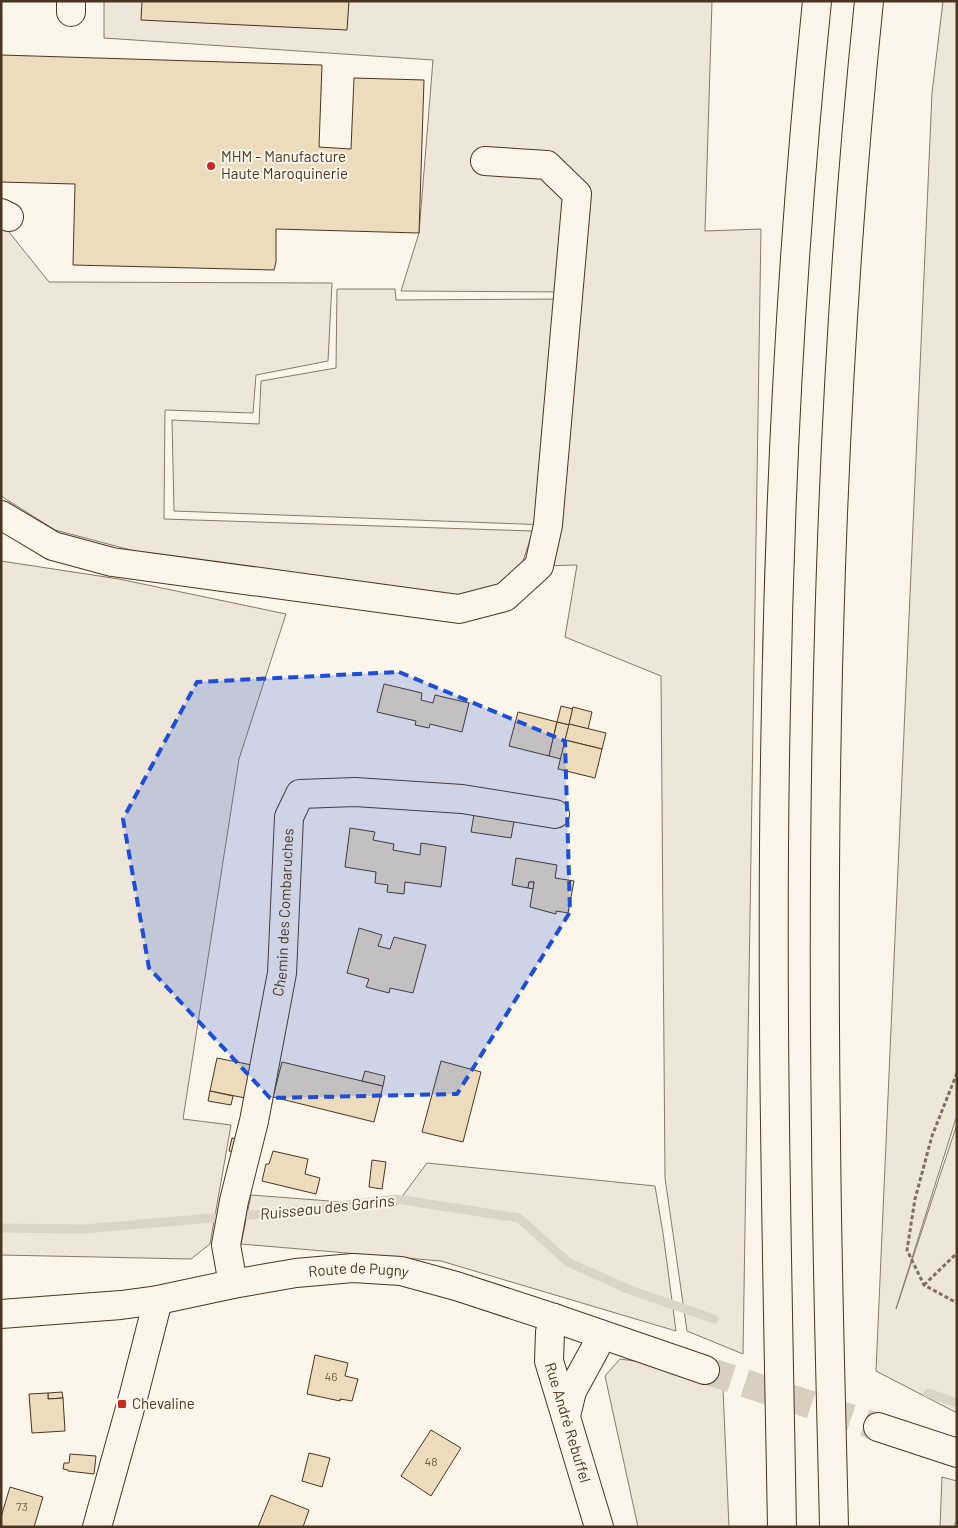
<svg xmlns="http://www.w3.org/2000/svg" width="958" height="1528" font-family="Barlow,sans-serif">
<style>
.green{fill:#ede6d9;stroke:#887966}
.parking{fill:#ede7d9;stroke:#887966}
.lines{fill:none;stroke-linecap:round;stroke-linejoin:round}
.stream{stroke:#dcd4c6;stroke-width:9}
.building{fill:#ecdcbc;stroke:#4a3520}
.minor-tunnel{stroke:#d8cfc1;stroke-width:28;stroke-dasharray:28 14;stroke-linecap:butt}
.minor-casing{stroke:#4a3520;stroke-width:30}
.highway-casing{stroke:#4a3520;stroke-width:30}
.path{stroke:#7f6f5c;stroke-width:3;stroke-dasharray:4 2.5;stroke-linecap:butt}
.minor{stroke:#fbf6e9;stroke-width:28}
.highway{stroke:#fbf6e9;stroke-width:28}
.marked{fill:#1d4ed8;fill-opacity:0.2;stroke:#1d4ed8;stroke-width:4;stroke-dasharray:10 6;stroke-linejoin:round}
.poi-dot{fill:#c62828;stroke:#fbf6e9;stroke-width:2}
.labels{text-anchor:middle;stroke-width:4;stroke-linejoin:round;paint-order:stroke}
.number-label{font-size:12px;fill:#725f47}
.poi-label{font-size:15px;fill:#4a3520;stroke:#fbf6e9;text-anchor:start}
.street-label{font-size:15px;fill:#4a3520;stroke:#fbf6e9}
.water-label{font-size:16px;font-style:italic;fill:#4a3520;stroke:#fbf6e9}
</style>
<rect width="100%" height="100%" fill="#fbf6e9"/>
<!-- green -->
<g class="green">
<polygon points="104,1 712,1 705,231 761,229 743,1354 687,1331 665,1178 661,676 565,637 577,565 539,566 568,292 401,291 419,233 433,60 104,38"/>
<polygon points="943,1 957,1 957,1115 896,1309 957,1124 957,1413 876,1371 932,93"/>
<polygon points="1,222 49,282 332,283 328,361 256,375 253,413 165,410 164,519 533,531 523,561 497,585 460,597 142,553 55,530 1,496"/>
<polygon points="1,561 119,579 286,614 239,759 183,1119 231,1125 210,1244 191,1259 1,1255"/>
<polygon points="427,1163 655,1186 663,1233 676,1331 441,1261 241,1244 251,1195 395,1206"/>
<polygon points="620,1359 650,1363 723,1389 729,1527 638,1527 605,1376"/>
<polygon points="942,1477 957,1481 957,1522 955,1523 955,1527 940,1527"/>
</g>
<!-- parking -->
<polygon class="parking" points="337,289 395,289 396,300 563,299 548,525 174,511 172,420 259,424 261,381 336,368"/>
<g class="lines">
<!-- stream -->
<g class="stream">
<polyline points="1,1228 84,1229 295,1211 396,1199 519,1218 568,1262 630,1290 714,1319"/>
<polyline points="928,1393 957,1403"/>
</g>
</g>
<!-- building -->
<g class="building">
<polygon points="142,1 349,1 347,30 141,20"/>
<polygon points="1,55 322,65 319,147 351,149 354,78 424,80 419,233 276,229 276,262 274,270 73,265 75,184 1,182"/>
<polygon points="384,684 422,693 421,700 433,703 435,695 469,703 462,732 430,724 429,728 415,725 416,721 377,712"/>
<polygon points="561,706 573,709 569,725 557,722"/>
<polygon points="573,707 592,712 588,729 569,724"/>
<polygon points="518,712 557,722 549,756 509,746"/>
<polygon points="557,722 569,725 561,759 549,756"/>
<polygon points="569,724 606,733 602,749 565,740"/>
<polygon points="565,740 602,749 595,778 558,769"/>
<polygon points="475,809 515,816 511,838 471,832"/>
<polygon points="350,828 375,832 373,840 394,844 393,850 420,855 421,843 446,847 441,887 405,882 404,894 387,892 388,885 375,883 376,872 345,867"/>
<polygon points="516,858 557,865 555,878 574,881 568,913 556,911 556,914 530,907 534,882 529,882 528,888 512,885"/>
<polygon points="529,882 534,882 533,889 528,888"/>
<polygon points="359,928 382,935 378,946 390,949 394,937 426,945 413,993 390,988 389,993 366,987 369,979 347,973"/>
<polygon points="217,1058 257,1066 250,1099 210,1091"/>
<polygon points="441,1061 481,1072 463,1142 422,1132"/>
<polygon points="282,1062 383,1086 374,1122 273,1097"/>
<polygon points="365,1071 385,1076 383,1086 362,1081"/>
<polygon points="210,1091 233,1096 231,1105 208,1101"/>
<polygon points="232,1138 242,1140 240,1153 229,1151"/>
<polygon points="273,1151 308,1159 305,1174 320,1178 316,1194 262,1181 266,1164 269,1164"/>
<polygon points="372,1160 386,1162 382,1189 369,1187"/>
<polygon points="315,1355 348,1363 345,1376 358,1379 352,1401 340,1399 340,1401 307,1394"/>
<polygon points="62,1392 63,1398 48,1399 48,1393"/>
<polygon points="48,1393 48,1399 63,1398 65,1431 32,1433 29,1394"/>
<polygon points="431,1430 461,1448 431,1496 401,1476"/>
<polygon points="309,1453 330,1458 322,1487 302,1481"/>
<polygon points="70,1454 96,1456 94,1474 68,1471 68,1470 63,1469 64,1463 69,1463"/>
<polygon points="10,1487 43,1497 34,1527 1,1527 1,1517"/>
<polygon points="271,1495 309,1510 303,1527 258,1527"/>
</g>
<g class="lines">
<!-- minor-tunnel -->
<polyline class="minor-tunnel" points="705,1370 878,1427"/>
<defs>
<g id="minor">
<polyline points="71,12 71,1"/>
<polyline points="1,213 9,217"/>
<polyline points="1,515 53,546 112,562 459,609 505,597 539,566 548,525 577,194 547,165 485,161"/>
<path id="s1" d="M233,1284L226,1245L234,1201L254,1121L282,973L289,817L300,794L355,792L462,799L555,814"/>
<path id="s2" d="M1,1314L121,1305L158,1300L233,1284L296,1273L353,1268L401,1271L456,1286L554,1318L705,1370"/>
<path id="s3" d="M554,1318L550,1332L549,1361L599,1527"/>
<polyline points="566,1416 572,1391 595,1349 600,1334"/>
<polyline points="878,1427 957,1453"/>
<polyline points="97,1527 134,1394 158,1300"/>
</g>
<g id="highway">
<path d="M782,1527C777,1253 770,979 776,706C780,471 793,235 817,1"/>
<path d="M834,1527C831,1396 827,1266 826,1135C821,757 830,378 869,1"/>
</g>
</defs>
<!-- minor casing -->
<use href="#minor" class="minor-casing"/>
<!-- highway casing -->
<use href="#highway" class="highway-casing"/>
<!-- path -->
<g class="path">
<polyline points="957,1073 932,1136 915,1199 907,1250 924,1285 957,1303"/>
<polyline points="924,1285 957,1253"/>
</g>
<!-- minor -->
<use href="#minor" class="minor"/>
<!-- highway -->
<use href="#highway" class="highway"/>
</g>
<!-- marked area -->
<path class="marked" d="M399,672L565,741L570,912L457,1094L270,1098L149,968L123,819L197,682Z"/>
<!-- markers -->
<g class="poi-dot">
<circle cx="211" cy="166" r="5"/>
<rect x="117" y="1399" width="10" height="10" rx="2.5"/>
</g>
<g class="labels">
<!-- number labels -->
<g class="number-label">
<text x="331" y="1381">46</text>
<text x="431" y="1466">48</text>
<text x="22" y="1511">73</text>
</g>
<!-- poi labels -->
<g class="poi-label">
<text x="221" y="162">MHM - Manufacture<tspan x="221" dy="17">Haute Maroquinerie</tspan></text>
<text x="132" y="1409">Chevaline</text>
</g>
<!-- street labels -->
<g class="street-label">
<text dy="5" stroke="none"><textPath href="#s1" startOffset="378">Chemin des Combaruches</textPath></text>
<text dy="5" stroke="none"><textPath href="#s2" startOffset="361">Route de Pugny</textPath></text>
<text dy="5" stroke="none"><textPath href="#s3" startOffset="108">Rue André Rebuffel</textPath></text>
</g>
<!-- water labels -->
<g class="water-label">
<text transform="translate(327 1207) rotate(-6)" y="6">Ruisseau des Garins</text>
</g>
</g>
<!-- border -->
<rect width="958" height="1528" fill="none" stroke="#4a3520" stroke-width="5"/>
</svg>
